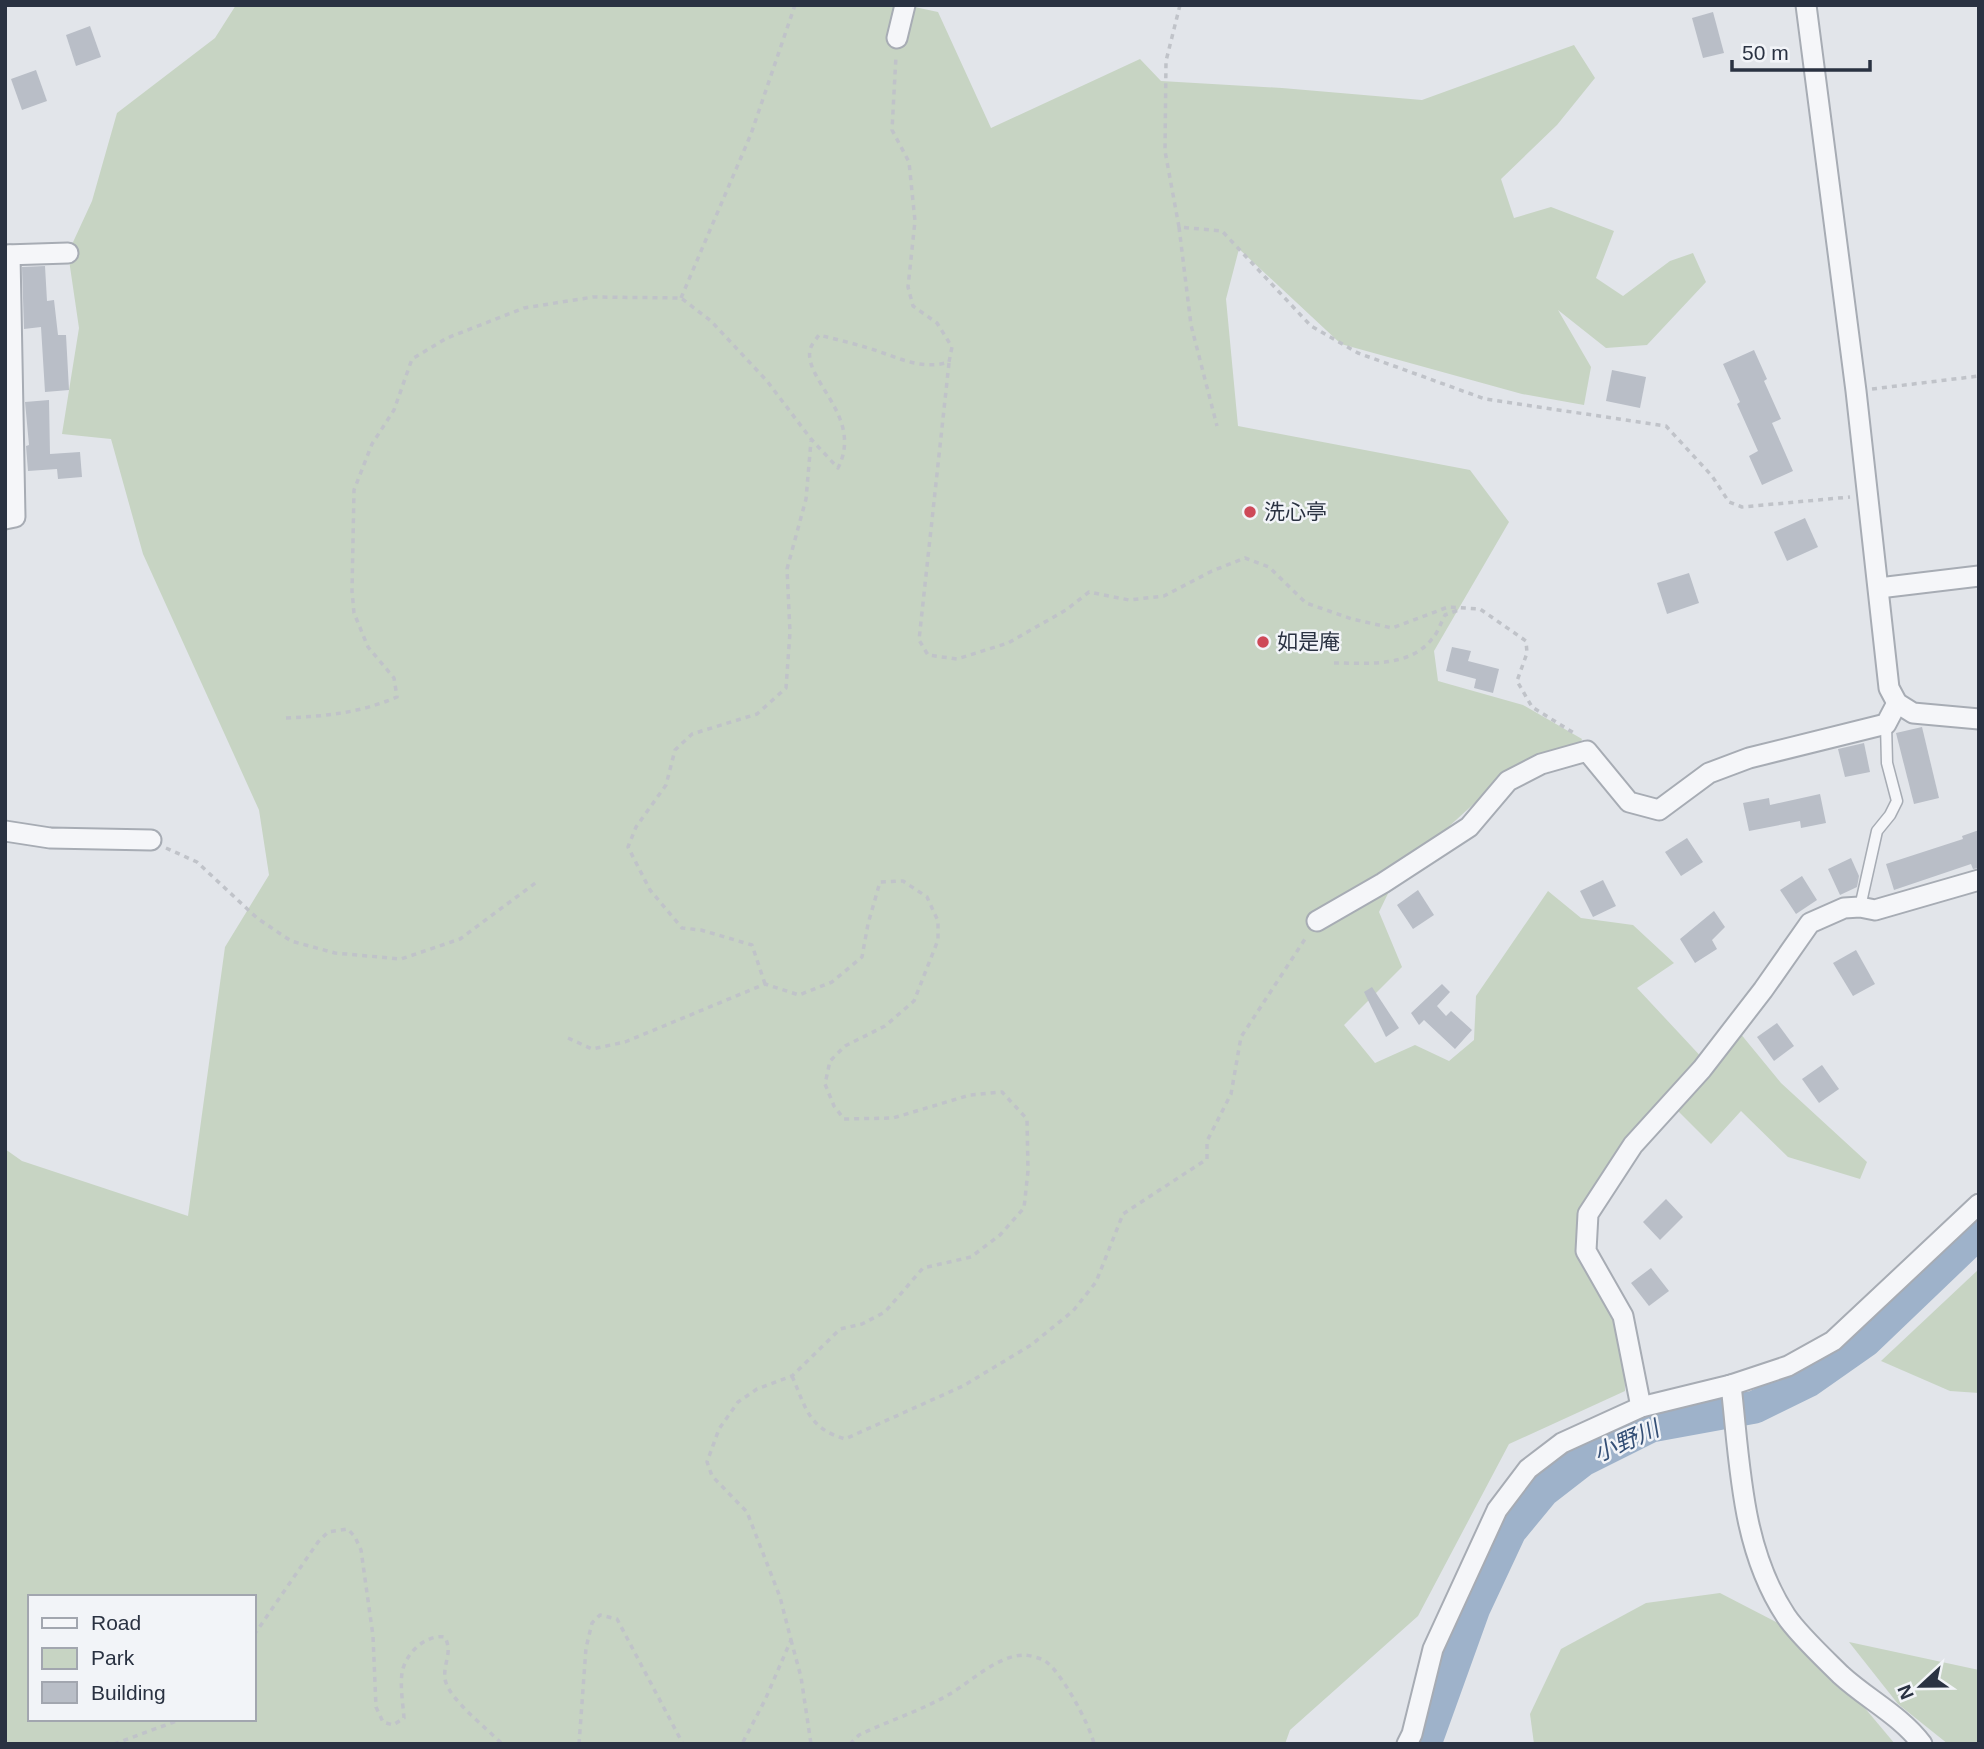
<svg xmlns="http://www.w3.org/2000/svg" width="1984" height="1749" font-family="Helvetica,'Noto Sans JP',sans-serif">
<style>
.green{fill:#c7d4c3;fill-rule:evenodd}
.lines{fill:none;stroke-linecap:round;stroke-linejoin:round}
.river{stroke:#9eb2ca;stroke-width:33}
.building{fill:#b9bec7}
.lane-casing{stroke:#a7acb4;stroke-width:13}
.street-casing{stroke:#a7acb4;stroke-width:23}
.path{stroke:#c0c3c9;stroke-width:3.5;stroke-dasharray:5 5;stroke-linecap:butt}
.lane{stroke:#f5f6f9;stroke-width:10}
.street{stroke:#f5f6f9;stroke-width:19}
.poi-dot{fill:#ce4958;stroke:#f2f4f8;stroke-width:2.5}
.labels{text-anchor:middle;stroke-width:5;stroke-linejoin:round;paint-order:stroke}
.poi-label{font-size:21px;fill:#2a3242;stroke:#f2f4f8;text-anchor:start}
.water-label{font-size:23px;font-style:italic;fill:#344f76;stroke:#f2f4f8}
</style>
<rect width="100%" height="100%" fill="#e2e5ea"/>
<!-- green -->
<g class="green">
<path d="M236,5H905L938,12L991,128L1140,59L1161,81L1282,88L1422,100L1574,45L1595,78L1557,125L1501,179L1514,218L1551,207L1614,231L1596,278L1623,296L1670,261L1693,253L1706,282L1647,345L1606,348L1558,310L1591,367L1584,405L1522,394L1341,344L1239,249L1226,299L1238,426L1470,470L1509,522L1434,651L1438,681L1523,705L1582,739L1576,754L1513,768L1398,873L1379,912L1402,967L1344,1025L1375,1063L1415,1045L1449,1061L1474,1040L1476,996L1548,891L1581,918L1633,925L1674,963L1637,988L1706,1062L1735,1027L1781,1083L1867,1162L1860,1179L1788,1157L1741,1111L1711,1144L1671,1104L1588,1214L1578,1253L1623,1316L1625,1391L1509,1444L1418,1616L1290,1730L1285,1744H5V1149L22,1161L188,1216L225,947L269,875L259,810L143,554L111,439L62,434L79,328L68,253L92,201L117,113L215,38ZM30,1597H254V1719H30Z"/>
<polygon points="1979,1269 1979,1393 1950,1391 1881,1361"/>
<polygon points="1720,1593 1778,1623 1864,1707 1895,1744 1534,1744 1530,1714 1561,1649 1646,1603"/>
<polygon points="1849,1642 1979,1670 1979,1744 1948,1744 1898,1704"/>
</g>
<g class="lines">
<!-- river -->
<polyline class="river" points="1425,1744 1474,1608 1510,1531 1543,1491 1583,1460 1651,1426 1755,1407 1808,1381 1865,1341 1979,1232"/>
</g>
<!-- building -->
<g class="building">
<polygon points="1713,12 1724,53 1703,58 1692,18"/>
<polygon points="90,26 101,57 76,66 66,35"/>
<polygon points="36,70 47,101 22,110 11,79"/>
<polygon points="45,266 47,301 54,300 58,335 66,335 69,390 45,392 41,327 24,329 22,267"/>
<polygon points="1754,350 1767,379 1764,381 1781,419 1772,423 1793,471 1762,485 1749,456 1758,451 1737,404 1740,402 1723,364"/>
<polygon points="1612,370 1646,377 1640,408 1606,401"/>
<polygon points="49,400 50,454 80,452 82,477 58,479 57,469 28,471 26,446 29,445 25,402"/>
<polygon points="1805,518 1818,547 1787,561 1774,532"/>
<polygon points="1689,573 1699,603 1667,614 1657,583"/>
<polygon points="1452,647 1471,651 1468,661 1499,669 1493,693 1474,688 1476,679 1446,671"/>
<polygon points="1922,727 1939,798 1914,804 1896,733"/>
<polygon points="1864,743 1870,772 1845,777 1838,749"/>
<polygon points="1820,794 1826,823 1801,828 1800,821 1749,831 1743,803 1769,798 1770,805"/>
<polygon points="1979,830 1979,868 1973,869 1971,864 1894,890 1886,864 1963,839 1962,836"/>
<polygon points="1687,838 1703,862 1681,876 1665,852"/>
<polygon points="1851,858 1859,876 1857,887 1840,895 1828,869"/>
<polygon points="1802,876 1817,900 1796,914 1780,890"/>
<polygon points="1603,880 1616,906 1593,917 1580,891"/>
<polygon points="1418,890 1434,915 1413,929 1397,905"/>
<polygon points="1714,911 1725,927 1712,940 1717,949 1695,963 1680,939"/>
<polygon points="1856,950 1875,984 1853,996 1833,963"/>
<polygon points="1442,984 1450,992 1437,1006 1446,1016 1451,1011 1472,1030 1455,1049 1424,1020 1419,1025 1411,1013"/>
<polygon points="1372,987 1399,1028 1386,1037 1364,992"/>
<polygon points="1777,1023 1794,1046 1774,1061 1757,1037"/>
<polygon points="1822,1065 1839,1089 1819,1103 1802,1079"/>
<polygon points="1666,1199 1683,1217 1660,1240 1643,1222"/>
<polygon points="1651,1268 1669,1291 1649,1306 1631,1283"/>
</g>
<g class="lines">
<defs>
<polyline id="lane" points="1860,907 1877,831 1890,815 1897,801 1887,763 1886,724"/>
<g id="street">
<polyline points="1806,5 1856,391 1889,688 1897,703 1913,713 1979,719"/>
<polyline points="897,38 905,5"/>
<polyline points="5,255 68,253"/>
<polyline points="5,519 15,517 10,255"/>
<polyline points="1879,588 1979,576"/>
<polyline points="5,831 50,838 151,840"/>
<polyline points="1317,921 1383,883 1469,827 1508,781 1541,764 1587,751 1629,802 1659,810 1709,773 1749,758 1886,724 1897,703"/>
<path d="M1731,1385C1740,1464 1741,1548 1786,1616C1798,1634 1825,1659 1841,1675C1867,1699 1900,1715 1922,1744"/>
<polyline points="1641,1407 1623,1316 1586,1251 1588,1214 1633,1145 1702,1069 1763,990 1810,923 1844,908 1860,907 1875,910 1979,880"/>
<polyline points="1407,1744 1412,1734 1433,1649 1497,1510 1528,1469 1562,1443 1641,1407 1731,1385 1788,1366 1833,1341 1979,1204"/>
</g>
</defs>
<!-- lane casing -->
<use href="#lane" class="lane-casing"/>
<!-- street casing -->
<use href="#street" class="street-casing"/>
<!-- path -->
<g class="path">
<polyline points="1180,5 1166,61 1165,151 1179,227 1222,231 1311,326 1358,353 1485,399 1666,426 1712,476 1729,502 1742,507 1850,497"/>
<polyline points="1179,227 1191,325 1217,426"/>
<polyline points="681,298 751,134 795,5"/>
<polyline points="949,363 919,640 928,655 957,659 1008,643 1066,610 1089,592 1129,600 1164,596 1212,571 1245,558 1269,567 1306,603 1352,619 1392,628 1448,607 1480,609 1526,641 1527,653 1517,681 1532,707 1577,735"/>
<polyline points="1872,389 1979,376"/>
<path d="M1334,663C1366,663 1409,668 1432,639C1438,633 1441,622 1445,615L1461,609"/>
<path d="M286,718C328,716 359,713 397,697L394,678L368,647L354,613L352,591L354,490L372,444L394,410L412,359L447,338L524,308L593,297L681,298L711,321L767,381L811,439L838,468C864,417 804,381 810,350C811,345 816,339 819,335C835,339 852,343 868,348C896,356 919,371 949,362L952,347L937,323L913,306L908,287L915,221L909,162L892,130L896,56"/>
<polyline points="166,848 197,862 257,918 291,941 335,953 401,959 460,939 538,881"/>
<polyline points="765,984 752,945 701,930 682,928 650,890 628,847 636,827 666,785 675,750 692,734 757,714 786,688 790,632 787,569 806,499 811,441"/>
<polyline points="568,1038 592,1049 625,1042 765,984 799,995 832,982 862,957 868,924 880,882 903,881 927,897 938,921 938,940 914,1001 885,1026 845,1046 830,1061 825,1084 834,1106 844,1119 893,1118 970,1095 1002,1092 1027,1119 1028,1171 1024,1208 1000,1235 971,1257 923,1268 885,1312 862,1324 840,1329 792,1376 757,1389 738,1402 719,1429 707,1462 712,1476 747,1512 780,1597 791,1640 765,1700 742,1744"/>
<path d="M792,1376C806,1408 808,1428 845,1439L963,1386L1031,1345L1073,1311L1096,1282L1123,1214L1207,1159V1141L1231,1094L1241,1037L1307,936"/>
<path d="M254,1635L318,1542L328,1532L348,1529L355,1537L361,1550L373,1636L376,1707L383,1722L393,1725L404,1718C403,1704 400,1687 402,1673C405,1654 425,1634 445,1637C453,1654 443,1662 445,1679C448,1699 488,1729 502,1744"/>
<polyline points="791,1640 801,1677 811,1744"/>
<polyline points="114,1744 182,1719"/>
<polyline points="579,1744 586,1648 592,1623 600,1615 617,1619 683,1744"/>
<path d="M850,1744L859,1735C888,1721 920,1711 948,1695C971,1682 996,1656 1024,1655C1029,1655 1040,1658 1045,1661C1061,1671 1090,1725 1094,1744"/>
</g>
<!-- lane -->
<use href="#lane" class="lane"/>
<!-- street -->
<use href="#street" class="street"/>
</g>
<!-- markers -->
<g class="poi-dot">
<circle cx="1250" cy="512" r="7"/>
<circle cx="1263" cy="642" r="7"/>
</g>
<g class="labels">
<!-- poi labels -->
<g class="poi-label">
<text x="1264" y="519">洗心亭</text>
<text x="1277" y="649">如是庵</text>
</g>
<!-- water labels -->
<g class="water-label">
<text transform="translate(1626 1441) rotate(-24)" y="8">小野川</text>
</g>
</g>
<!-- border -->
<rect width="1984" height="1749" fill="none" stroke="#2a3242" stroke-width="14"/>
<!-- legend -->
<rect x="28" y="1595" width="228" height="126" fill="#f2f4f8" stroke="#a2a6af" stroke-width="2"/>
<rect x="42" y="1618" width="35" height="10" fill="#f5f6f9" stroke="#a2a6af" stroke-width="2"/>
<text x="91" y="1630" font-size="21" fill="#2a3242">Road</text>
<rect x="42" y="1648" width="35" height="21" fill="#c7d4c3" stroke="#a2a6af" stroke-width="2"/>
<text x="91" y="1665" font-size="21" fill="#2a3242">Park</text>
<rect x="42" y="1682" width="35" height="21" fill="#b9bec7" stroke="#a2a6af" stroke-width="2"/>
<text x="91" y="1700" font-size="21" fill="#2a3242">Building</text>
<!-- north arrow -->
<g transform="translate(1921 1686) rotate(248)" stroke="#f2f4f8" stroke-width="5" paint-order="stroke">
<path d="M0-5L12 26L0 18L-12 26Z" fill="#2a3242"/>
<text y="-10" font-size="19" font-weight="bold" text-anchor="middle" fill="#2a3242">N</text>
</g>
<!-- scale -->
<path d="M1732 60v10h138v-10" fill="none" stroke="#2a3242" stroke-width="3.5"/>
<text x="1742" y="60" font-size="21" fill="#2a3242" stroke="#f2f4f8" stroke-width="5" paint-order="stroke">50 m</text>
</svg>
